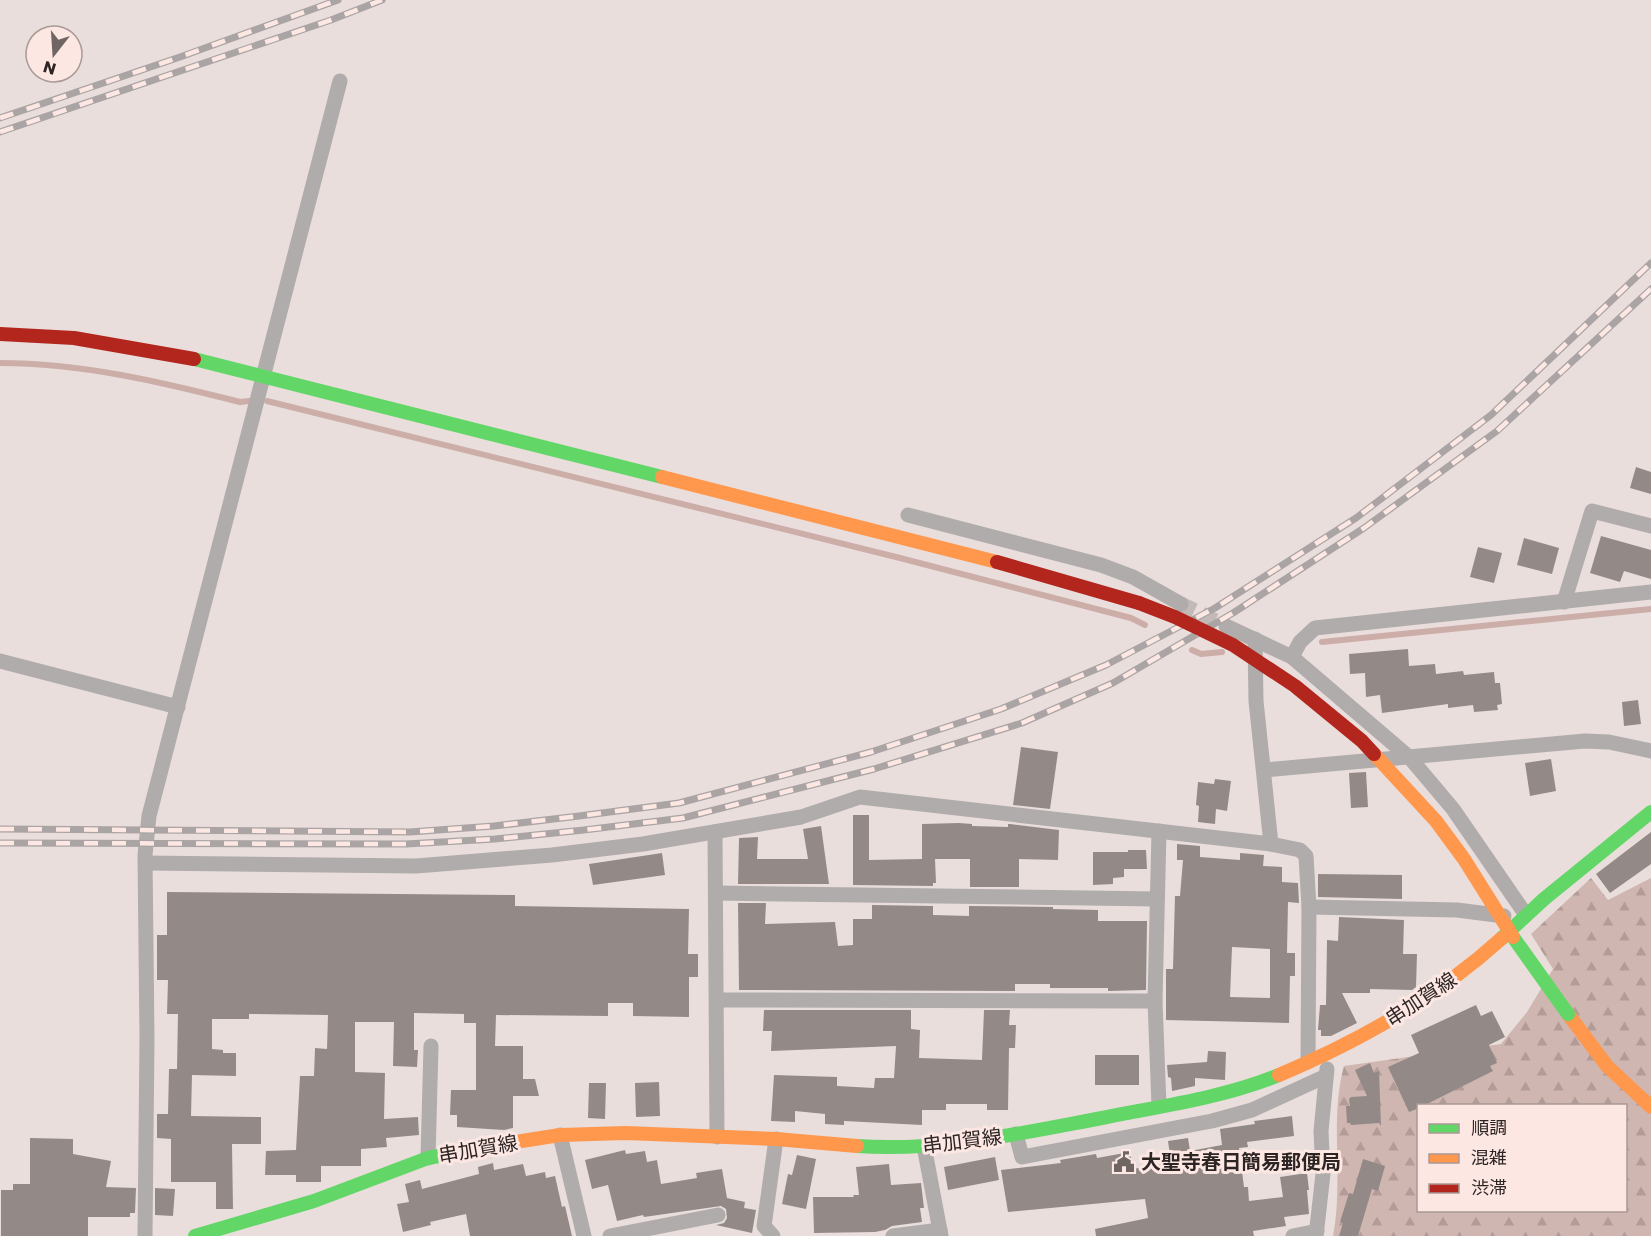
<svg xmlns="http://www.w3.org/2000/svg" width="1651" height="1236" font-family="Poppins,'Noto Sans JP',sans-serif">
<style>
.forest{fill:url(#forest-firs);fill-rule:evenodd}
.lines{fill:none;stroke-linecap:round;stroke-linejoin:round}
.stream{stroke:#ccada8;stroke-width:6}
.building{fill:#938a88;fill-rule:evenodd}
.street-tunnel{stroke:#c3b9b7;stroke-width:15;stroke-dasharray:15 8;stroke-linecap:butt}
.street{stroke:#b0acab;stroke-width:15}
.fast{stroke:#63d668;stroke-width:14}
.slow{stroke:#ff974d;stroke-width:14}
.jam{stroke:#b3261e;stroke-width:14}
.rail-casing{stroke:#aaa4a4;stroke-width:7}
.rail{stroke:#fce7e3;stroke-width:4.5;stroke-dasharray:14;stroke-linecap:butt}
.fast-bridge{stroke:#63d668;stroke-width:14}
.slow-bridge{stroke:#ff974d;stroke-width:14}
.jam-bridge{stroke:#b3261e;stroke-width:14}
.labels{text-anchor:middle;stroke-width:6;stroke-linejoin:round;paint-order:stroke}
.street-label{font-size:20px;fill:#2d2524;stroke:#fce7e3}
.poi-label{font-size:20px;font-weight:bold;fill:#2d2524;stroke:#fce7e3;text-anchor:start}
</style>
<defs>
<pattern id="forest-firs" width="22" height="20" patternUnits="userSpaceOnUse" patternTransform="scale(1.5)"><rect width="22" height="20" fill="#d0b6b1"/><path d="M5 1l3.5 6h-7zM16 11l3.5 6h-7z" fill="#b39c98"/></pattern>
</defs>
<rect width="100%" height="100%" fill="#e9dedc"/>
<!-- forest -->
<path class="forest" d="M1591,878L1608,900L1651,878V1236H1333C1344,1180 1329,1120 1344,1066L1501,1044L1527,1012L1553,969L1531,934ZM1418,1106H1626V1210H1418Z"/>
<g class="lines">
<!-- stream -->
<g class="stream">
<path d="M0,363C82,363 161,382 240,402L249,401"/>
<polyline points="267,401 900,558 1131,618 1145,625"/>
<polyline points="1322,642 1651,609"/>
<polyline points="1192,650 1201,654 1222,652"/>
</g>
</g>
<!-- building -->
<g class="building">
<polygon points="1636,467 1651,472 1651,494 1630,488"/>
<polygon points="1601,536 1651,550 1651,579 1624,571 1620,582 1590,573"/>
<polygon points="1524,538 1559,548 1552,574 1517,565"/>
<polygon points="1478,547 1502,553 1494,583 1470,577"/>
<polygon points="1408,649 1409,666 1435,664 1436,674 1463,671 1464,675 1494,672 1495,683 1500,683 1502,704 1497,705 1498,710 1474,712 1473,705 1448,708 1448,704 1382,713 1380,695 1366,697 1365,673 1350,674 1349,654"/>
<polygon points="1638,700 1641,724 1624,726 1622,702"/>
<polygon points="1021,747 1058,752 1050,809 1013,805"/>
<polygon points="1551,759 1556,791 1530,796 1525,763"/>
<polygon points="1366,772 1368,807 1351,808 1349,773"/>
<polygon points="1215,779 1231,781 1227,811 1216,809 1215,824 1198,822 1199,806 1196,805 1198,782 1214,784"/>
<polygon points="853,815 869,815 869,860 922,859 922,824 959,823 972,824 972,826 1008,827 1008,824 1010,824 1059,830 1058,860 1019,859 1019,887 970,887 970,859 935,859 936,883 933,883 933,886 853,885"/>
<polygon points="821,826 829,884 738,884 739,838 758,837 757,859 808,859 803,829"/>
<polygon points="1651,832 1651,864 1610,893 1596,874"/>
<path d="M1177,844L1200,846V857L1240,860V853L1264,855L1263,866L1282,867V882L1298,883L1299,903L1288,902L1287,953H1295V976H1290L1289,1023L1166,1020V969H1173L1175,896H1180L1183,860H1177ZM1232,947L1270,949V998L1230,997Z"/>
<polygon points="1128,850 1146,850 1147,869 1124,869 1124,877 1113,878 1113,884 1093,885 1093,852 1128,852"/>
<polygon points="662,853 665,875 593,885 589,864"/>
<polygon points="1318,874 1402,875 1402,899 1318,897"/>
<polygon points="167,892 515,895 515,906 689,909 688,954 698,954 698,977 689,977 689,1017 633,1016 633,1003 608,1003 608,1016 496,1015 495,1046 523,1046 523,1079 535,1079 539,1096 513,1096 513,1128 504,1130 457,1127 457,1115 450,1115 451,1090 476,1090 476,1023 464,1023 464,1014 414,1013 414,1050 418,1050 417,1067 393,1066 394,1022 355,1022 355,1072 385,1073 384,1119 418,1117 419,1135 386,1138 387,1147 361,1149 361,1166 321,1166 321,1182 296,1182 296,1175 265,1175 266,1151 296,1150 300,1076 314,1076 315,1048 327,1049 328,1015 249,1014 249,1019 212,1019 212,1049 223,1050 223,1053 236,1053 236,1076 192,1075 191,1116 261,1117 261,1144 232,1144 233,1209 216,1209 216,1182 171,1182 171,1139 157,1138 157,1114 168,1114 169,1069 177,1069 178,1014 167,1014 168,980 157,980 157,935 167,935"/>
<polygon points="738,903 766,903 765,924 835,922 838,946 853,945 853,919 872,919 872,905 933,906 933,915 969,916 969,906 1053,907 1053,909 1098,910 1098,921 1147,921 1146,990 1108,991 1108,988 1050,988 1050,984 1015,984 1015,991 739,990"/>
<polygon points="1339,917 1404,920 1403,954 1417,954 1416,987 1412,990 1370,989 1370,993 1342,993 1357,1023 1331,1036 1321,1036 1321,1030 1318,1030 1320,1005 1326,1005 1327,940 1338,941"/>
<polygon points="1476,1005 1481,1016 1492,1011 1505,1037 1489,1045 1497,1063 1490,1066 1493,1071 1423,1106 1419,1106 1419,1108 1409,1112 1388,1067 1419,1053 1411,1035"/>
<polygon points="764,1010 911,1010 911,1029 920,1030 919,1058 982,1060 984,1010 1010,1010 1009,1025 1016,1025 1015,1048 1009,1048 1008,1110 987,1110 987,1104 946,1104 946,1110 922,1110 922,1125 844,1121 844,1125 825,1124 825,1114 795,1111 795,1122 771,1121 774,1075 837,1077 837,1086 874,1088 875,1078 894,1078 896,1046 771,1051 772,1031 763,1031"/>
<polygon points="1208,1051 1226,1052 1225,1080 1195,1078 1195,1086 1172,1091 1171,1078 1168,1077 1167,1065 1207,1062"/>
<rect x="1095" y="1055" width="44" height="30"/>
<polygon points="1370,1063 1374,1073 1379,1071 1381,1126 1379,1123 1351,1125 1350,1123 1347,1123 1346,1106 1350,1106 1349,1099 1351,1097 1367,1096 1355,1070"/>
<polygon points="659,1082 660,1116 636,1117 635,1083"/>
<polygon points="589,1083 606,1083 605,1119 588,1118"/>
<polygon points="1292,1116 1294,1136 1247,1142 1248,1147 1239,1148 1244,1187 1248,1187 1249,1201 1283,1197 1280,1177 1307,1173 1309,1190 1307,1190 1309,1214 1284,1217 1286,1226 1253,1231 1254,1236 1096,1236 1095,1229 1148,1218 1145,1199 1008,1212 1001,1170 1061,1163 1060,1160 1096,1154 1097,1158 1130,1152 1133,1169 1171,1162 1168,1141 1188,1138 1190,1151 1222,1145 1220,1129 1255,1124 1254,1121"/>
<polygon points="30,1138 73,1139 73,1154 111,1161 106,1187 136,1188 135,1213 130,1213 130,1217 88,1217 88,1236 1,1236 1,1190 13,1190 13,1184 30,1184"/>
<polygon points="625,1150 626,1154 645,1151 647,1162 657,1160 661,1184 697,1178 696,1173 722,1169 727,1198 745,1202 744,1208 756,1210 752,1233 716,1225 724,1223 727,1218 726,1209 721,1206 644,1217 643,1215 617,1221 608,1185 592,1189 585,1160"/>
<polygon points="797,1155 816,1159 806,1209 782,1204 788,1174 792,1175"/>
<polygon points="995,1157 999,1180 948,1190 944,1167"/>
<polygon points="1363,1159 1385,1166 1378,1191 1372,1189 1358,1236 1339,1236 1343,1223 1340,1222 1349,1193 1353,1194"/>
<polygon points="493,1163 494,1170 523,1164 526,1176 545,1172 546,1178 555,1176 562,1207 565,1206 572,1236 470,1236 466,1214 430,1222 431,1225 403,1232 397,1204 409,1202 405,1184 420,1180 422,1189 479,1174 478,1167"/>
<polygon points="889,1164 891,1185 921,1183 924,1208 920,1208 922,1222 892,1226 885,1230 875,1232 814,1233 813,1197 854,1197 853,1195 859,1195 856,1167"/>
<polygon points="155,1188 175,1189 173,1216 155,1215"/>
</g>
<g class="lines">
<!-- street-tunnel -->
<polyline class="street-tunnel" points="1181,604 1226,626"/>
<!-- street -->
<g class="street">
<polyline points="908,515 1101,565 1133,577 1181,604"/>
<polyline points="1564,602 1592,511 1651,526"/>
<polyline points="1226,626 1292,657"/>
<polyline points="1255,639 1256,701 1271,844"/>
<polyline points="0,661 178,707"/>
<polyline points="1264,770 1585,741 1609,742 1651,751"/>
<polyline points="1159,831 1155,1001 1159,1106"/>
<polyline points="715,832 717,1137"/>
<polyline points="146,863 416,866 552,855 643,844 801,817 860,797 1271,844 1300,850 1306,856 1309,907 1308,1062"/>
<polyline points="716,893 1157,899"/>
<polyline points="1309,907 1457,910 1504,916"/>
<polyline points="1526,915 1453,809 1410,758 1292,657 1300,642 1315,628 1651,592"/>
<polyline points="717,1000 1155,1001"/>
<polyline points="1016,1134 1022,1157 1212,1121 1252,1110 1326,1076"/>
<polyline points="560,1135 584,1236"/>
<polyline points="924,1146 941,1236"/>
<polyline points="428,1158 431,1046"/>
<polyline points="145,1236 147,1039 145,855 149,816 340,81"/>
<polyline points="610,1236 718,1215"/>
<polyline points="773,1236 764,1226 776,1139"/>
<polyline points="893,1236 940,1230"/>
<polyline points="1293,1236 1317,1231"/>
<polyline points="1316,1236 1323,1174 1321,1131 1327,1069"/>
</g>
<!-- fast -->
<g class="fast">
<polyline points="194,359 662,477"/>
<polyline points="1502,938 1544,899 1651,812"/>
<path d="M857,1146C938,1152 1022,1133 1102,1118C1162,1106 1222,1098 1279,1075"/>
<polyline points="195,1236 314,1201 428,1158 496,1145"/>
</g>
<!-- slow -->
<g class="slow">
<polyline points="662,477 997,562"/>
<polyline points="1568,1014 1607,1066 1651,1107"/>
<path d="M1279,1075C1361,1040 1436,998 1502,938"/>
<polyline points="496,1145 560,1135 626,1133 776,1139 857,1146"/>
</g>
<!-- jam -->
<g class="jam">
<polyline points="0,334 74,338 194,359"/>
<polyline points="997,562 1139,603"/>
</g>
<defs>
<g id="rail">
<polyline points="0,118 180,57 338,0"/>
<polyline points="0,132 331,20 382,0"/>
<polyline points="0,829 410,832 494,826 579,816 679,803 871,752 1001,709 1106,665 1215,608 1356,518 1491,415 1651,263"/>
<polyline points="0,843 406,844 495,839 584,830 683,818 874,769 1022,723 1113,683 1233,613 1364,528 1497,431 1651,289"/>
</g>
</defs>
<!-- rail casing -->
<use href="#rail" class="rail-casing"/>
<!-- rail -->
<use href="#rail" class="rail"/>
<!-- fast-bridge -->
<polyline class="fast-bridge" points="1513,937 1568,1014"/>
<!-- slow-bridge -->
<polyline class="slow-bridge" points="1374,754 1436,821 1464,859 1513,937"/>
<!-- jam-bridge -->
<polyline class="jam-bridge" points="1139,603 1175,617 1233,645 1295,686 1362,741 1374,754"/>
</g>
<!-- icons -->
<defs>
<symbol id="civic-bare" viewBox="-9 -9 18 18"><path d="M-.6-6.5H3V-4.5H.6V-3L4-1V1h2V6H-6V1h2V-1L-.6-3ZM-1.2 2.5V6h2.4V2.5Z" fill="#6f6664" stroke="#fce7e3" stroke-width="2.5" paint-order="stroke"/></symbol>
</defs>
<g fill-rule="evenodd">
<use href="#civic-bare" x="1109" y="1147" width="30" height="30"/>
</g>
<g class="labels">
<!-- street labels -->
<g class="street-label">
<text transform="translate(1421 999) rotate(-33)" y="7">串加賀線</text>
<text transform="translate(962 1141) rotate(-7)" y="7">串加賀線</text>
<text transform="translate(478 1149) rotate(-10)" y="7">串加賀線</text>
</g>
<!-- poi labels -->
<g class="poi-label">
<text x="1141" y="1169">大聖寺春日簡易郵便局</text>
</g>
</g>
<!-- legend -->
<rect x="1417" y="1104" width="210" height="108" fill="#fce7e3" stroke="#a99997" stroke-width="1.5"/>
<rect x="1429" y="1124" width="30" height="9" fill="#63d668" stroke="#a99997" stroke-width="1.5"/>
<text x="1471" y="1134" font-size="18" fill="#2d2524">順調</text>
<rect x="1429" y="1154" width="30" height="9" fill="#ff974d" stroke="#a99997" stroke-width="1.5"/>
<text x="1471" y="1164" font-size="18" fill="#2d2524">混雑</text>
<rect x="1429" y="1184" width="30" height="9" fill="#b3261e" stroke="#a99997" stroke-width="1.5"/>
<text x="1471" y="1194" font-size="18" fill="#2d2524">渋滞</text>
<!-- north arrow -->
<g transform="translate(54 54) rotate(197)"><circle r="28" fill="#fce7e3" stroke="#a99997" stroke-width="1.5"/>
<path d="M0-4.5L10 22L0 15L-10 22Z" fill="#6f6664"/>
<text y="-9" font-size="16" font-weight="bold" text-anchor="middle" fill="#2d2524">N</text>
</g>
</svg>
